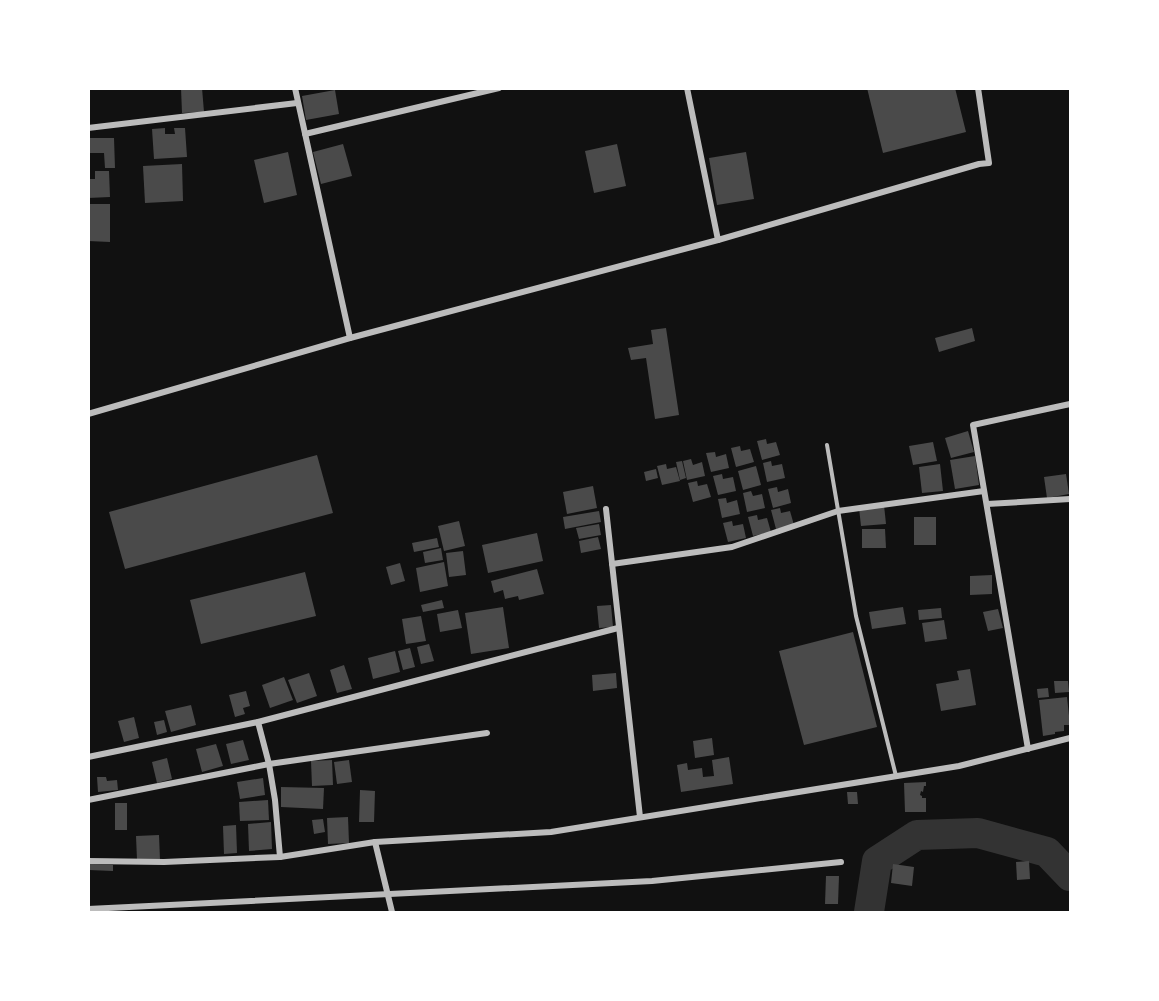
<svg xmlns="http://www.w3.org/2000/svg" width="1159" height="1001" font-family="Montserrat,sans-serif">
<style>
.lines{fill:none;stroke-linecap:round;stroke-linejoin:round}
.river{stroke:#333;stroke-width:30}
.building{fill:#4a4a4a}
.service{stroke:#bcbcbc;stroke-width:4}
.minor{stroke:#bcbcbc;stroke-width:6}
</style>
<rect width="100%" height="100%" fill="#111"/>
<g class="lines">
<!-- river -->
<polyline class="river" points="869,912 877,861 917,835 978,833 1047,852 1070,876"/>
</g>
<!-- building -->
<g class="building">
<polygon points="181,88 202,88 204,112 182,113"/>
<polygon points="867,88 955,88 966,132 883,153"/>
<polygon points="335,90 339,114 306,120 302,96"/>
<polygon points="165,128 165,134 175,134 174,128 185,128 187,157 154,159 152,129"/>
<polygon points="89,138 114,138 115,168 105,168 104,153 89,153"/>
<polygon points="343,144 352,176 321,184 313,152"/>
<polygon points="617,144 626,186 594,193 585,151"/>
<polygon points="288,152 297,195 264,203 254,160"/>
<polygon points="746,152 754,199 717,205 709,158"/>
<polygon points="182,164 183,201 145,203 143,166"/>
<polygon points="95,171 109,171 110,197 88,198 88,179 95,179"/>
<polygon points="88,204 110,204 110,242 88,241"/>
<polygon points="666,328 679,415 655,419 646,358 631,360 628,348 653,344 651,330"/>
<polygon points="972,328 975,341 939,352 935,338"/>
<polygon points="968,431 974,452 951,458 945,438"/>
<polygon points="766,439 767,444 776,442 780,455 762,460 757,441"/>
<polygon points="933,442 937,461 913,465 909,446"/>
<polygon points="740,446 741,451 750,449 754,462 736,467 731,448"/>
<polygon points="715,452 716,457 726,454 729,468 711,472 706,453"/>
<polygon points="317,455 333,513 125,569 109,512"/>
<polygon points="975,456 979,485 955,489 950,460"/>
<polygon points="691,459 693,465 702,462 705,476 687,480 683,461"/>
<polygon points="682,461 686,478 680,480 676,462"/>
<polygon points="771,461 772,466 782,464 785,478 767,482 763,463"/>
<polygon points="666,464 667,469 676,467 680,481 662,485 657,466"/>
<polygon points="940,464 943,491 922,493 919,467"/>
<polygon points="756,466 761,485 743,490 738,471"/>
<polygon points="656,469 658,478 646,481 644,472"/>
<polygon points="722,474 723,479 733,477 736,491 718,495 713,476"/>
<polygon points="1066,474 1069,494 1047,498 1044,477"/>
<polygon points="697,481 698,486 707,484 711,497 693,502 688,483"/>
<polygon points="593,486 597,508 567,514 563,492"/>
<polygon points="777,487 778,492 788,489 791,503 773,508 768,489"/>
<polygon points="751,491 753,496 762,494 765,508 747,512 743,493"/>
<polygon points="726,498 727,503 737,500 740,514 722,518 718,499"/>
<polygon points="884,505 886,524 861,526 859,508"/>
<polygon points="780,508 781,513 790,511 794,525 776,529 771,510"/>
<polygon points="599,511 601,522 565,529 563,517"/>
<polygon points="757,515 758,520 767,518 771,532 753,536 748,517"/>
<rect x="914" y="517" width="22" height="28"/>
<polygon points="459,521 465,546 444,551 438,526"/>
<polygon points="732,521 733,526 743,524 746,538 728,542 723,523"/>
<polygon points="599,524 601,535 579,539 576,528"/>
<polygon points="862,529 885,529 886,548 862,548"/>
<polygon points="537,533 543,561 488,573 482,545"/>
<polygon points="598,537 601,549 581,553 579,541"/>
<polygon points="437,538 439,547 414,552 412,543"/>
<polygon points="441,548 443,560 425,563 423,552"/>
<polygon points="463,551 466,575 449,577 446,553"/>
<polygon points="444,562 448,586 420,592 416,568"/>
<polygon points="400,563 405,581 391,585 386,567"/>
<polygon points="537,569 544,594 519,600 518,596 505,599 503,590 494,593 491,581"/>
<polygon points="305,572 316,616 201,644 190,600"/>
<polygon points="992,575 992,594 970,595 970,576"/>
<polygon points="442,600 444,608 423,612 421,605"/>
<polygon points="611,605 613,627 599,628 597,606"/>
<polygon points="503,607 509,648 471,654 465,613"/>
<polygon points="903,607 906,624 872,629 869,612"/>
<polygon points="941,608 942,618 919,620 918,610"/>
<polygon points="998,609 1003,628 988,631 983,612"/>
<polygon points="458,610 462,628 440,632 437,614"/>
<polygon points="421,616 426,641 406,644 402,619"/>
<polygon points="944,620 947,639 925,642 922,623"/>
<polygon points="853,632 877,727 804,745 779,651"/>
<polygon points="429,644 434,661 421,664 417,647"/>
<polygon points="410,648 415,667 403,670 398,651"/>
<polygon points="395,651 400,672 373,679 368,658"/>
<polygon points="344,665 352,689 337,693 330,670"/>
<polygon points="970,669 976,705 941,711 936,684 959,680 957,671"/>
<polygon points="309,673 317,696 297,703 288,680"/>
<polygon points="616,673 617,688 593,691 592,675"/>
<polygon points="284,677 293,700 270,708 262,685"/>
<polygon points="1054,681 1068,681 1069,692 1055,693"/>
<polygon points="1048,688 1049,697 1038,698 1037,689"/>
<polygon points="246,691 250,706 243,708 245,714 235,717 229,695"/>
<polygon points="1067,697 1070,725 1064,725 1064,731 1055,732 1055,734 1043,736 1039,700"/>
<polygon points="191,705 196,725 171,732 165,711"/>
<polygon points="134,717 139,738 124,742 118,721"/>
<polygon points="164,720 167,732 157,735 154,722"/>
<polygon points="712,738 714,755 695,758 693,741"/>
<polygon points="243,740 249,760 231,764 226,744"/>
<polygon points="216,744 223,766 202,772 196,749"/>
<polygon points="729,757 733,784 681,792 677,765 687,763 688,770 702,768 703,777 714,776 712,760"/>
<polygon points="167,758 172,779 157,783 152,762"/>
<polygon points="332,760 333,785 312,786 311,761"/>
<polygon points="349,760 352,782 337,784 334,762"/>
<polygon points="97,777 106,777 107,781 117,780 118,790 98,792"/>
<polygon points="263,778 265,795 240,799 237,782"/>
<polygon points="926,782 926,786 924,786 923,792 921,791 920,795 922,796 922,798 926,798 926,812 905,812 904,783"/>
<polygon points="281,787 324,788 323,809 281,807"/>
<polygon points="360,790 375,791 374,822 359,822"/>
<polygon points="847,792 857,792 858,804 848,804"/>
<polygon points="268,800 269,820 240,821 239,802"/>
<rect x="115" y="803" width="12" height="27"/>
<polygon points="348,817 349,843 328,844 327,818"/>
<polygon points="323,819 325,832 314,834 312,820"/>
<polygon points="271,822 272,849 249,851 248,824"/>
<polygon points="236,825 237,853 224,854 223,826"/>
<polygon points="159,835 160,860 137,860 136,836"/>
<polygon points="1029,861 1030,879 1017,880 1016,862"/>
<polygon points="89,864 113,865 113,871 89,870"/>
<polygon points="893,864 914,867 912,886 891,883"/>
<polygon points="826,876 839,876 838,904 825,904"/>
</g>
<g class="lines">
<!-- service -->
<polyline class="service" points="827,445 856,616 896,776"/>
<!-- minor -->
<g class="minor">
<polyline points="295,88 350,338"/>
<polyline points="687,88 718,240"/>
<polyline points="88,128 297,103"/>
<polyline points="305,134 499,88"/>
<polyline points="88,414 350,338 718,240 979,164 989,163 978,88"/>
<polyline points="987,504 1070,499"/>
<polyline points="606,509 640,817"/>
<polyline points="612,564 732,547 838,511 984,491"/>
<polyline points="258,722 269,764 275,800 280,857"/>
<polyline points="1028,749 973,425 1070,404"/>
<polyline points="88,757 258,722 618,628"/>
<polyline points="88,800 269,764 487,733"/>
<polyline points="375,842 392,912"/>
<polyline points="88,861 164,862 280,857 375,842 551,832 959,766 1070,738"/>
<polyline points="88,909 652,881 841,862"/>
</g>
</g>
<!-- border -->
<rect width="1159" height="1001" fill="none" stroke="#ffffff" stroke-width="180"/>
</svg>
